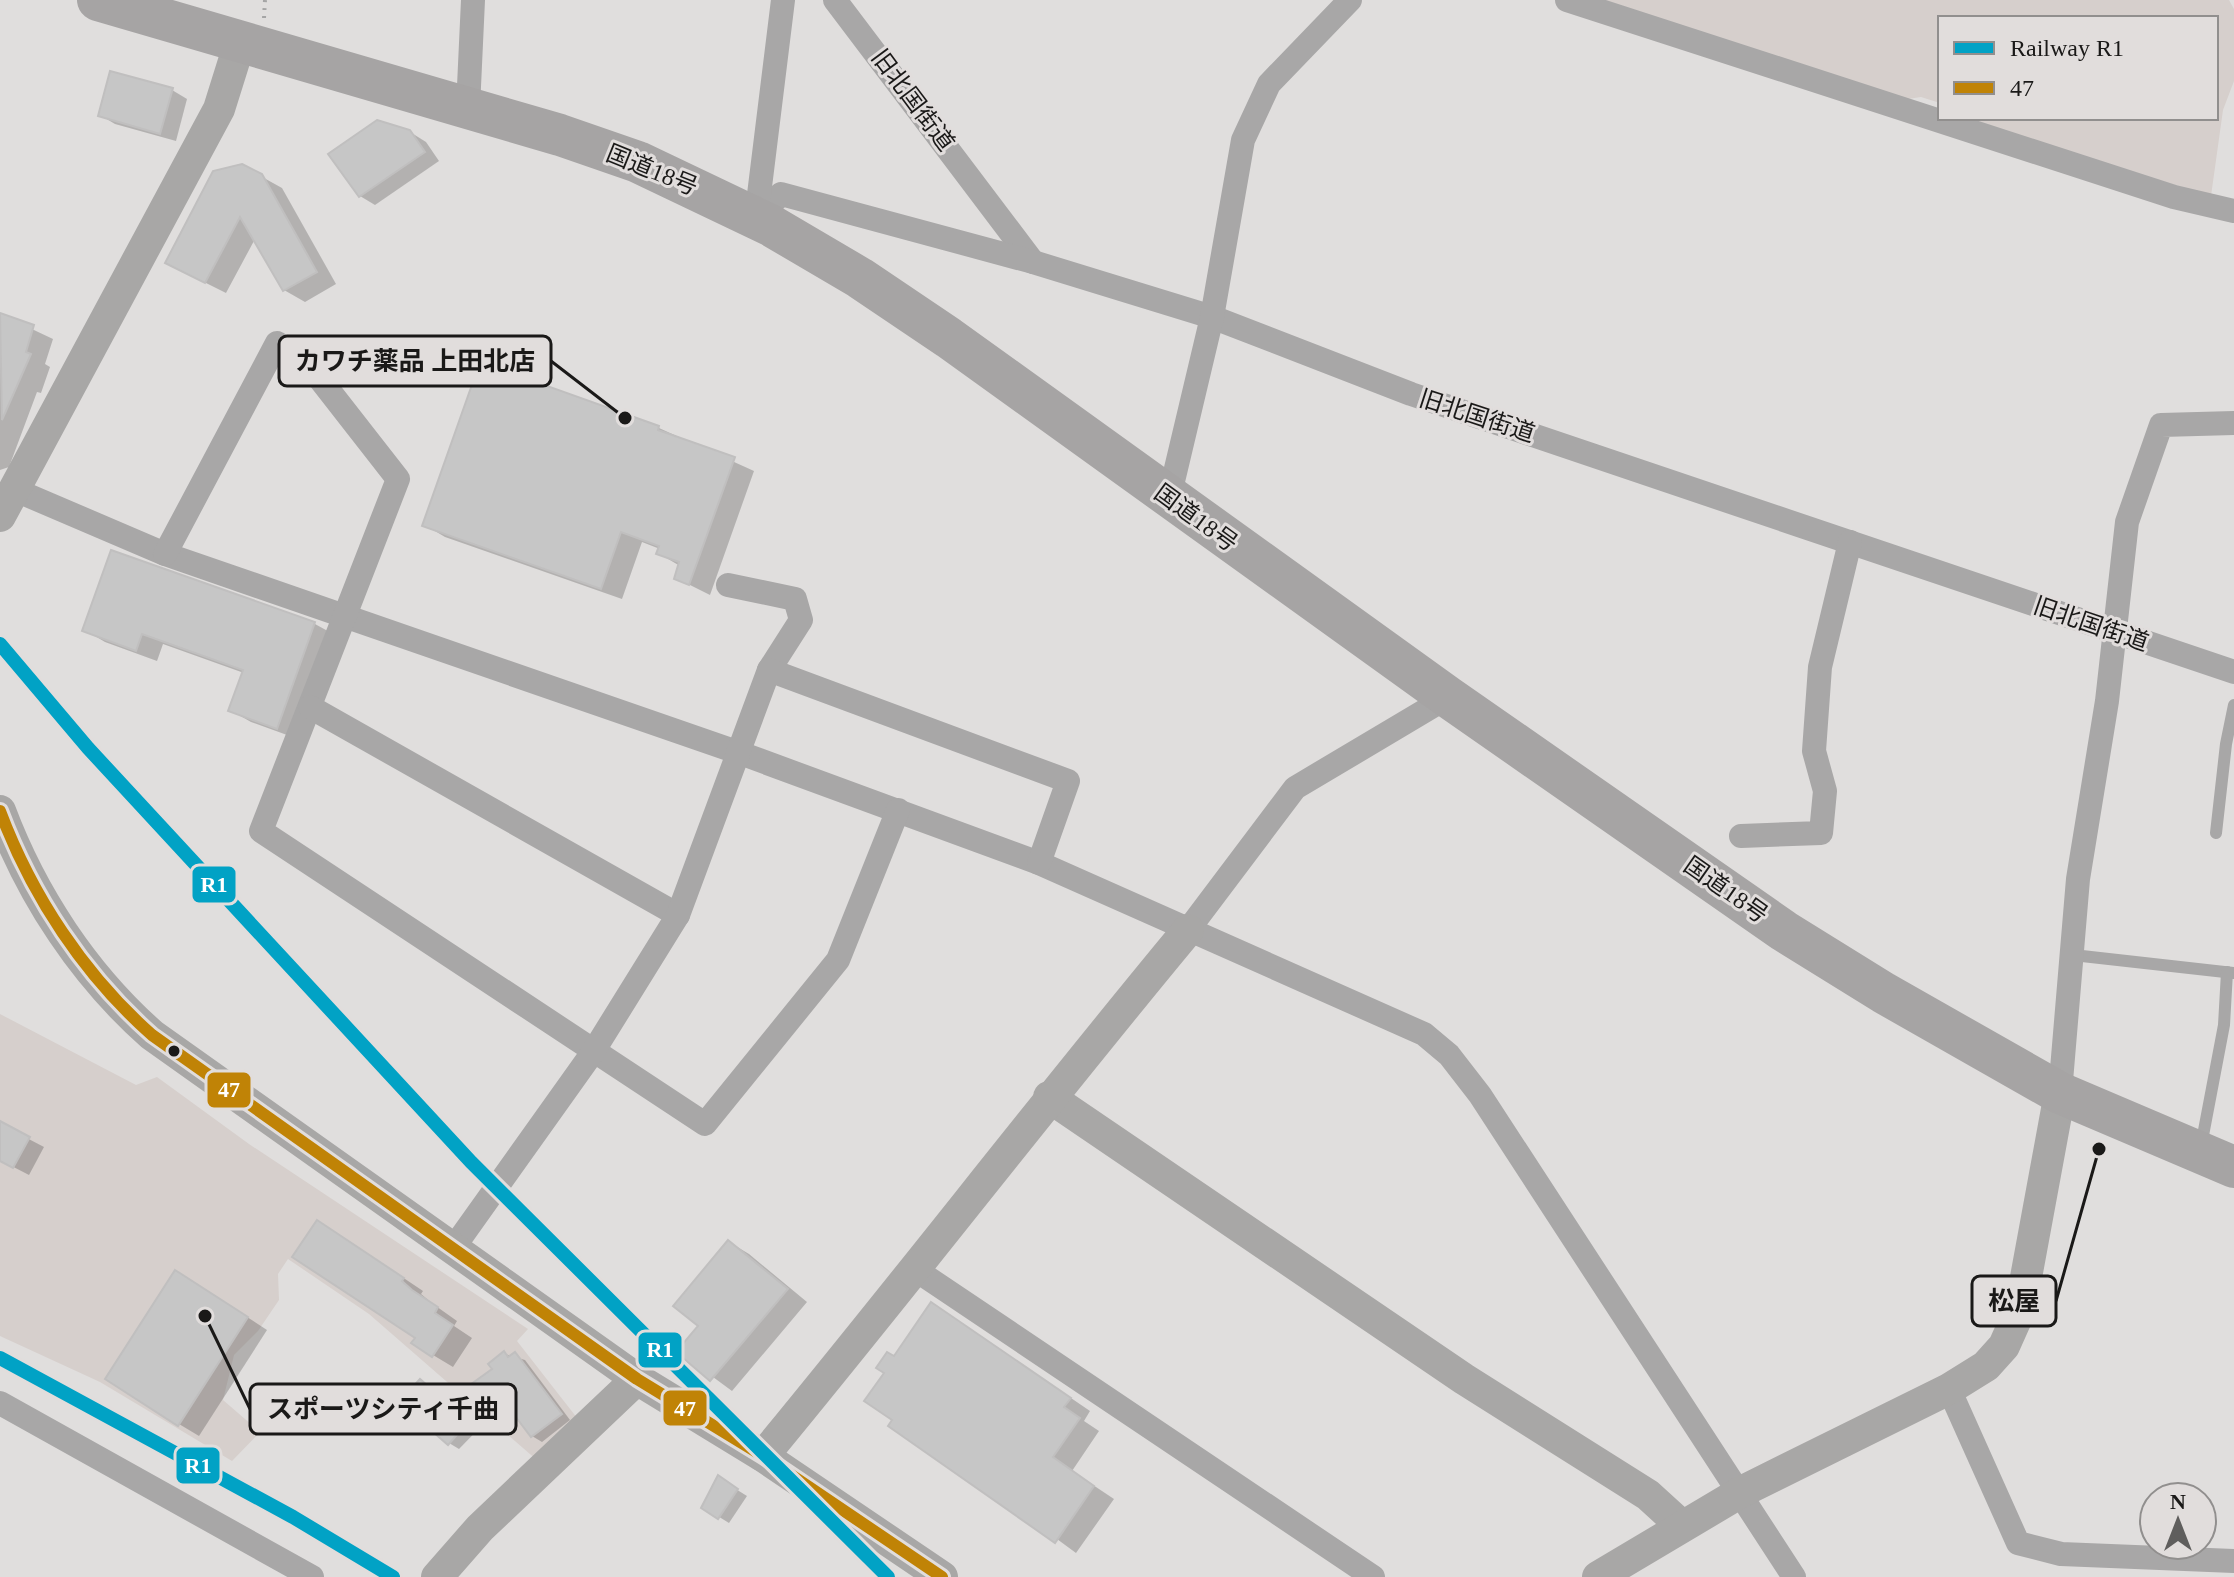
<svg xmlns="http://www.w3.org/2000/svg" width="2234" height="1577" font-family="'Times New Roman','Noto Sans JP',serif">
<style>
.built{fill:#d6cfcc}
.shadow{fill:#0003}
.building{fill:#c6c6c6;stroke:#c0bfbf;stroke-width:2}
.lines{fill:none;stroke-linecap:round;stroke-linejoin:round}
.path{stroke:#a5a5a5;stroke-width:4;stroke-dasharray:2 6;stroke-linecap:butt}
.lane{stroke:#a8a7a7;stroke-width:12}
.street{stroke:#a8a7a7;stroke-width:24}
.secondary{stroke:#a8a7a6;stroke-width:32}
.highway{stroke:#a6a4a4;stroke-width:42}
.bus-1-casing{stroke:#e1dddc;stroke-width:18}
.bus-1{stroke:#c08306;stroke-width:12}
.rail-1-casing{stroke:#e1dddc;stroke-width:20}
.rail-1{stroke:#01a2c5;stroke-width:14}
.bus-dot{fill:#1a1918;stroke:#e1dddc;stroke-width:3}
.labels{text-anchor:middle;stroke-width:6;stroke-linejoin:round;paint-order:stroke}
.street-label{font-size:24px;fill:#1a1918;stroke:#e1dddc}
.leader{fill:none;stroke:#1a1918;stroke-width:3}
.callout-dot{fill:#1a1918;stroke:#e1dddc;stroke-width:3}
.callout{fill:#e1dddc;stroke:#1a1918;stroke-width:3}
.callout-label{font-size:26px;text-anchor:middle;font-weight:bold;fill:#1a1918}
.line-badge{stroke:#e1dddc;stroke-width:3}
.badge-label{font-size:22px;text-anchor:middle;font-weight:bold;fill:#fff}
</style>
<rect width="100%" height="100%" fill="#e0dedd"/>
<!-- built -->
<g class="built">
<polygon points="1592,0 2229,0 2234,9 2234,81 2223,110 2211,196 1973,124 1970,118 2216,118 2216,18 1940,18 1940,103 1921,97 1901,100"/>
<polygon points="0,1014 136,1085 157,1077 249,1144 528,1329 517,1341 581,1423 538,1461 369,1314 288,1259 278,1274 279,1300 258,1331 234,1355 223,1400 260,1432 232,1461 100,1382 0,1336"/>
</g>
<!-- shadow -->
<g class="shadow">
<polygon points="172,90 187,99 176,141 115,124 100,115"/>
<polygon points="410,132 426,142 439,161 375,205 360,196"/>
<polygon points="242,166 282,188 336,284 305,302 284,290 255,239 226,293 188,274"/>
<polygon points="0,314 53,339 45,364 50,367 41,393 37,392 9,467 0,470"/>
<polygon points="482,365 659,428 754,471 710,595 676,578 680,566 658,553 660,549 642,542 622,599 445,537 425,525"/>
<polygon points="112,553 315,624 335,635 298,739 251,722 230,710 244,673 163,644 157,661 105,642 85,630"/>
<polygon points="0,1124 44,1147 29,1175 0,1160"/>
<polygon points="338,1234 423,1291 421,1294 433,1304 457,1321 454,1326 472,1338 453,1367 433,1355"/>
<polygon points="729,1242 749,1254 807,1302 732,1391 679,1352 700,1326"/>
<polygon points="196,1284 267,1330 199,1436 179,1424"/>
<polygon points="952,1317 1090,1411 1084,1421 1099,1431 1072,1471 1114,1499 1076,1553 895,1420 895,1359"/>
<polygon points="505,1354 525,1360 570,1420 542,1442 532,1436 511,1407 507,1410 501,1406 459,1449 449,1443 420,1381 448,1403 495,1369"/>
<polygon points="718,1478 747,1496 729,1523 703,1507"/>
</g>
<!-- building -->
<g class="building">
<polygon points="110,71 173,88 160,134 98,116"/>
<polygon points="377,120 410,130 425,152 359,197 328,154"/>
<polygon points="242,164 262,174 317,272 283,291 240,217 205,283 165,263 213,171"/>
<polygon points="0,313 34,325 26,352 31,354 2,420"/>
<polygon points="480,362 659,426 658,430 735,457 689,585 674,579 679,562 656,554 659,546 621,532 601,589 422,526"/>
<polygon points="111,550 315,622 277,729 228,711 243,670 142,634 136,651 82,631"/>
<polygon points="0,1121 30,1137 13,1168 0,1161"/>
<polygon points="317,1220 404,1278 402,1281 412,1290 438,1307 435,1313 453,1325 432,1357 411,1343 415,1338 292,1257"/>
<polygon points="728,1240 788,1289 710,1381 676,1352 698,1326 673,1306"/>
<polygon points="175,1270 248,1317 178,1426 105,1379"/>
<polygon points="931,1302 1071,1398 1064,1407 1080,1418 1053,1457 1094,1486 1055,1543 888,1426 892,1420 864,1401 884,1373 876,1368 887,1352 894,1356"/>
<polygon points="504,1351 508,1357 515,1352 562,1414 531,1437 503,1400 496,1406 492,1400 476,1413 448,1445 399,1402 420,1379 446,1402 492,1369 488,1364"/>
<polygon points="718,1475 738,1489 718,1519 701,1508"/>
</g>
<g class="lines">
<!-- path -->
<polyline class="path" points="264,18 265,0"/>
<!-- lane -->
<g class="lane">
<polyline points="2216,833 2226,744 2234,705"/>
<polyline points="2073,955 2234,973"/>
<polyline points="2201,1146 2224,1025 2227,972"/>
</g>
<!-- street -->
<g class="street">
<polyline points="835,0 1033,262"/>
<polyline points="1567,0 2174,197 2234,211"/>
<polyline points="468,108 473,0"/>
<polyline points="756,219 781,194 1033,262 1212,317 1411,394 2234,672"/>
<polyline points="756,219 783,0"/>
<polyline points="13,489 165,554 740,753 1039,863 1424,1034 1449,1055 1480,1095 1794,1577"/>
<polyline points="1169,498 1212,317 1243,140 1269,84 1350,0"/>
<polyline points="165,554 277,343 309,365 398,479 261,831 705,1124 838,960 898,810"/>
<polyline points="728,585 795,599 801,620 769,670"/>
<polyline points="310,707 678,915"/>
<polyline points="1741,836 1821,833 1825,791 1814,751 1820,667 1850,542"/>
<polyline points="1188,930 1295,788 1448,697"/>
<polyline points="2060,1093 2078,879 2107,701 2127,522 2161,425 2234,423"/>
<polyline points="454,1247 593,1052 678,915 769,670 1068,781 1039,863"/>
<polyline points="916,1270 1373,1577"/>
<polyline points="1949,1389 2018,1543 2061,1554 2234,1561"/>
<polyline points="0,1403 312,1577"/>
</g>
<!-- secondary -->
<g class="secondary">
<polyline points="0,516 219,109 240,42"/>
<path d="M0,811C32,896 84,975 152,1035L637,1379L763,1456L942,1577"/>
<polyline points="1049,1097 1464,1379 1648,1495 1682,1526"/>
<path d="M763,1456C907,1282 1044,1103 1188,930"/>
<polyline points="437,1577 480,1528 637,1379"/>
<polyline points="1598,1577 1741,1492 1949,1389 1986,1366 2004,1346 2020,1310 2060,1093"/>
</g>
<!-- highway -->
<polyline class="highway" points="98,0 560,135 638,162 770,225 860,278 949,338 1448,697 1784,931 1884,993 2060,1093 2234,1167"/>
<defs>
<path id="bus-1" d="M0,811C32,896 84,975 152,1035L637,1379L763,1456L942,1577"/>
</defs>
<!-- bus-1 casing -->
<use href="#bus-1" class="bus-1-casing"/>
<!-- bus-1 -->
<use href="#bus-1" class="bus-1"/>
<defs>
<g id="rail-1">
<polyline points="0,644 88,748 471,1162 888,1577"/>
<polyline points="0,1358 293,1517 393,1577"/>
</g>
</defs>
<!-- rail-1 casing -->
<use href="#rail-1" class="rail-1-casing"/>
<!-- rail-1 -->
<use href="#rail-1" class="rail-1"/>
</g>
<!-- markers -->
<circle class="bus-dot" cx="174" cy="1051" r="7"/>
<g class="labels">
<!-- street labels -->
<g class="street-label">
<text transform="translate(913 100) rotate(53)" y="8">旧北国街道</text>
<text transform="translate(652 170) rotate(22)" y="8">国道18号</text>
<text transform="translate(1477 416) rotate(18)" y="8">旧北国街道</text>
<text transform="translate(1196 518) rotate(36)" y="8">国道18号</text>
<text transform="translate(2091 624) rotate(19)" y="8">旧北国街道</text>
<text transform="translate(1726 890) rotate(35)" y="8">国道18号</text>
</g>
</g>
<!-- callouts -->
<path class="leader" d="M625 418L551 361M2099 1149L2056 1301M205 1316L250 1409"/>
<g class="callout-dot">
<circle cx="625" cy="418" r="8"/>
<circle cx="2099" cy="1149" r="8"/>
<circle cx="205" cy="1316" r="8"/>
</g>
<g class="callout">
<rect x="279" y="336" width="272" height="50" rx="8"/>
<rect x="1972" y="1276" width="84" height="50" rx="8"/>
<rect x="250" y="1384" width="266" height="50" rx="8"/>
</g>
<g class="callout-label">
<text x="415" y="370">カワチ薬品 上田北店</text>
<text x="2014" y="1310">松屋</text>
<text x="383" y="1418">スポーツシティ千曲</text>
</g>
<g class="line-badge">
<rect x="191" y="865" width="46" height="39" rx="8" fill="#01a2c5"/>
<rect x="206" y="1071" width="46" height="38" rx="8" fill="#c08306"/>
<rect x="637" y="1331" width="46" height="38" rx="8" fill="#01a2c5"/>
<rect x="662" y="1389" width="46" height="38" rx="8" fill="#c08306"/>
<rect x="175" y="1446" width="46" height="39" rx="8" fill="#01a2c5"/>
</g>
<g class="badge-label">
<text x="214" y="892">R1</text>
<text x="229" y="1097">47</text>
<text x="660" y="1357">R1</text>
<text x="685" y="1416">47</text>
<text x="198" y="1473">R1</text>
</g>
<!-- legend -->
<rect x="1938" y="16" width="280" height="104" fill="#e1dddc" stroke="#918f8e" stroke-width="2"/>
<rect x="1954" y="42" width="40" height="12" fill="#01a2c5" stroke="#918f8e" stroke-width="2"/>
<text x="2010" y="56" font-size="24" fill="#1a1918">Railway R1</text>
<rect x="1954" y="82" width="40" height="12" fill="#c08306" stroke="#918f8e" stroke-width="2"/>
<text x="2010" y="96" font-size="24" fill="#1a1918">47</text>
<!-- north arrow -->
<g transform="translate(2178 1521)"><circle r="38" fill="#e1dddc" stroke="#918f8e" stroke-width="2"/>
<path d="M0-6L14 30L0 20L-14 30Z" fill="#5f5e5d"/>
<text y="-12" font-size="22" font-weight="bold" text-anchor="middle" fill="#1a1918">N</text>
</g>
</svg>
